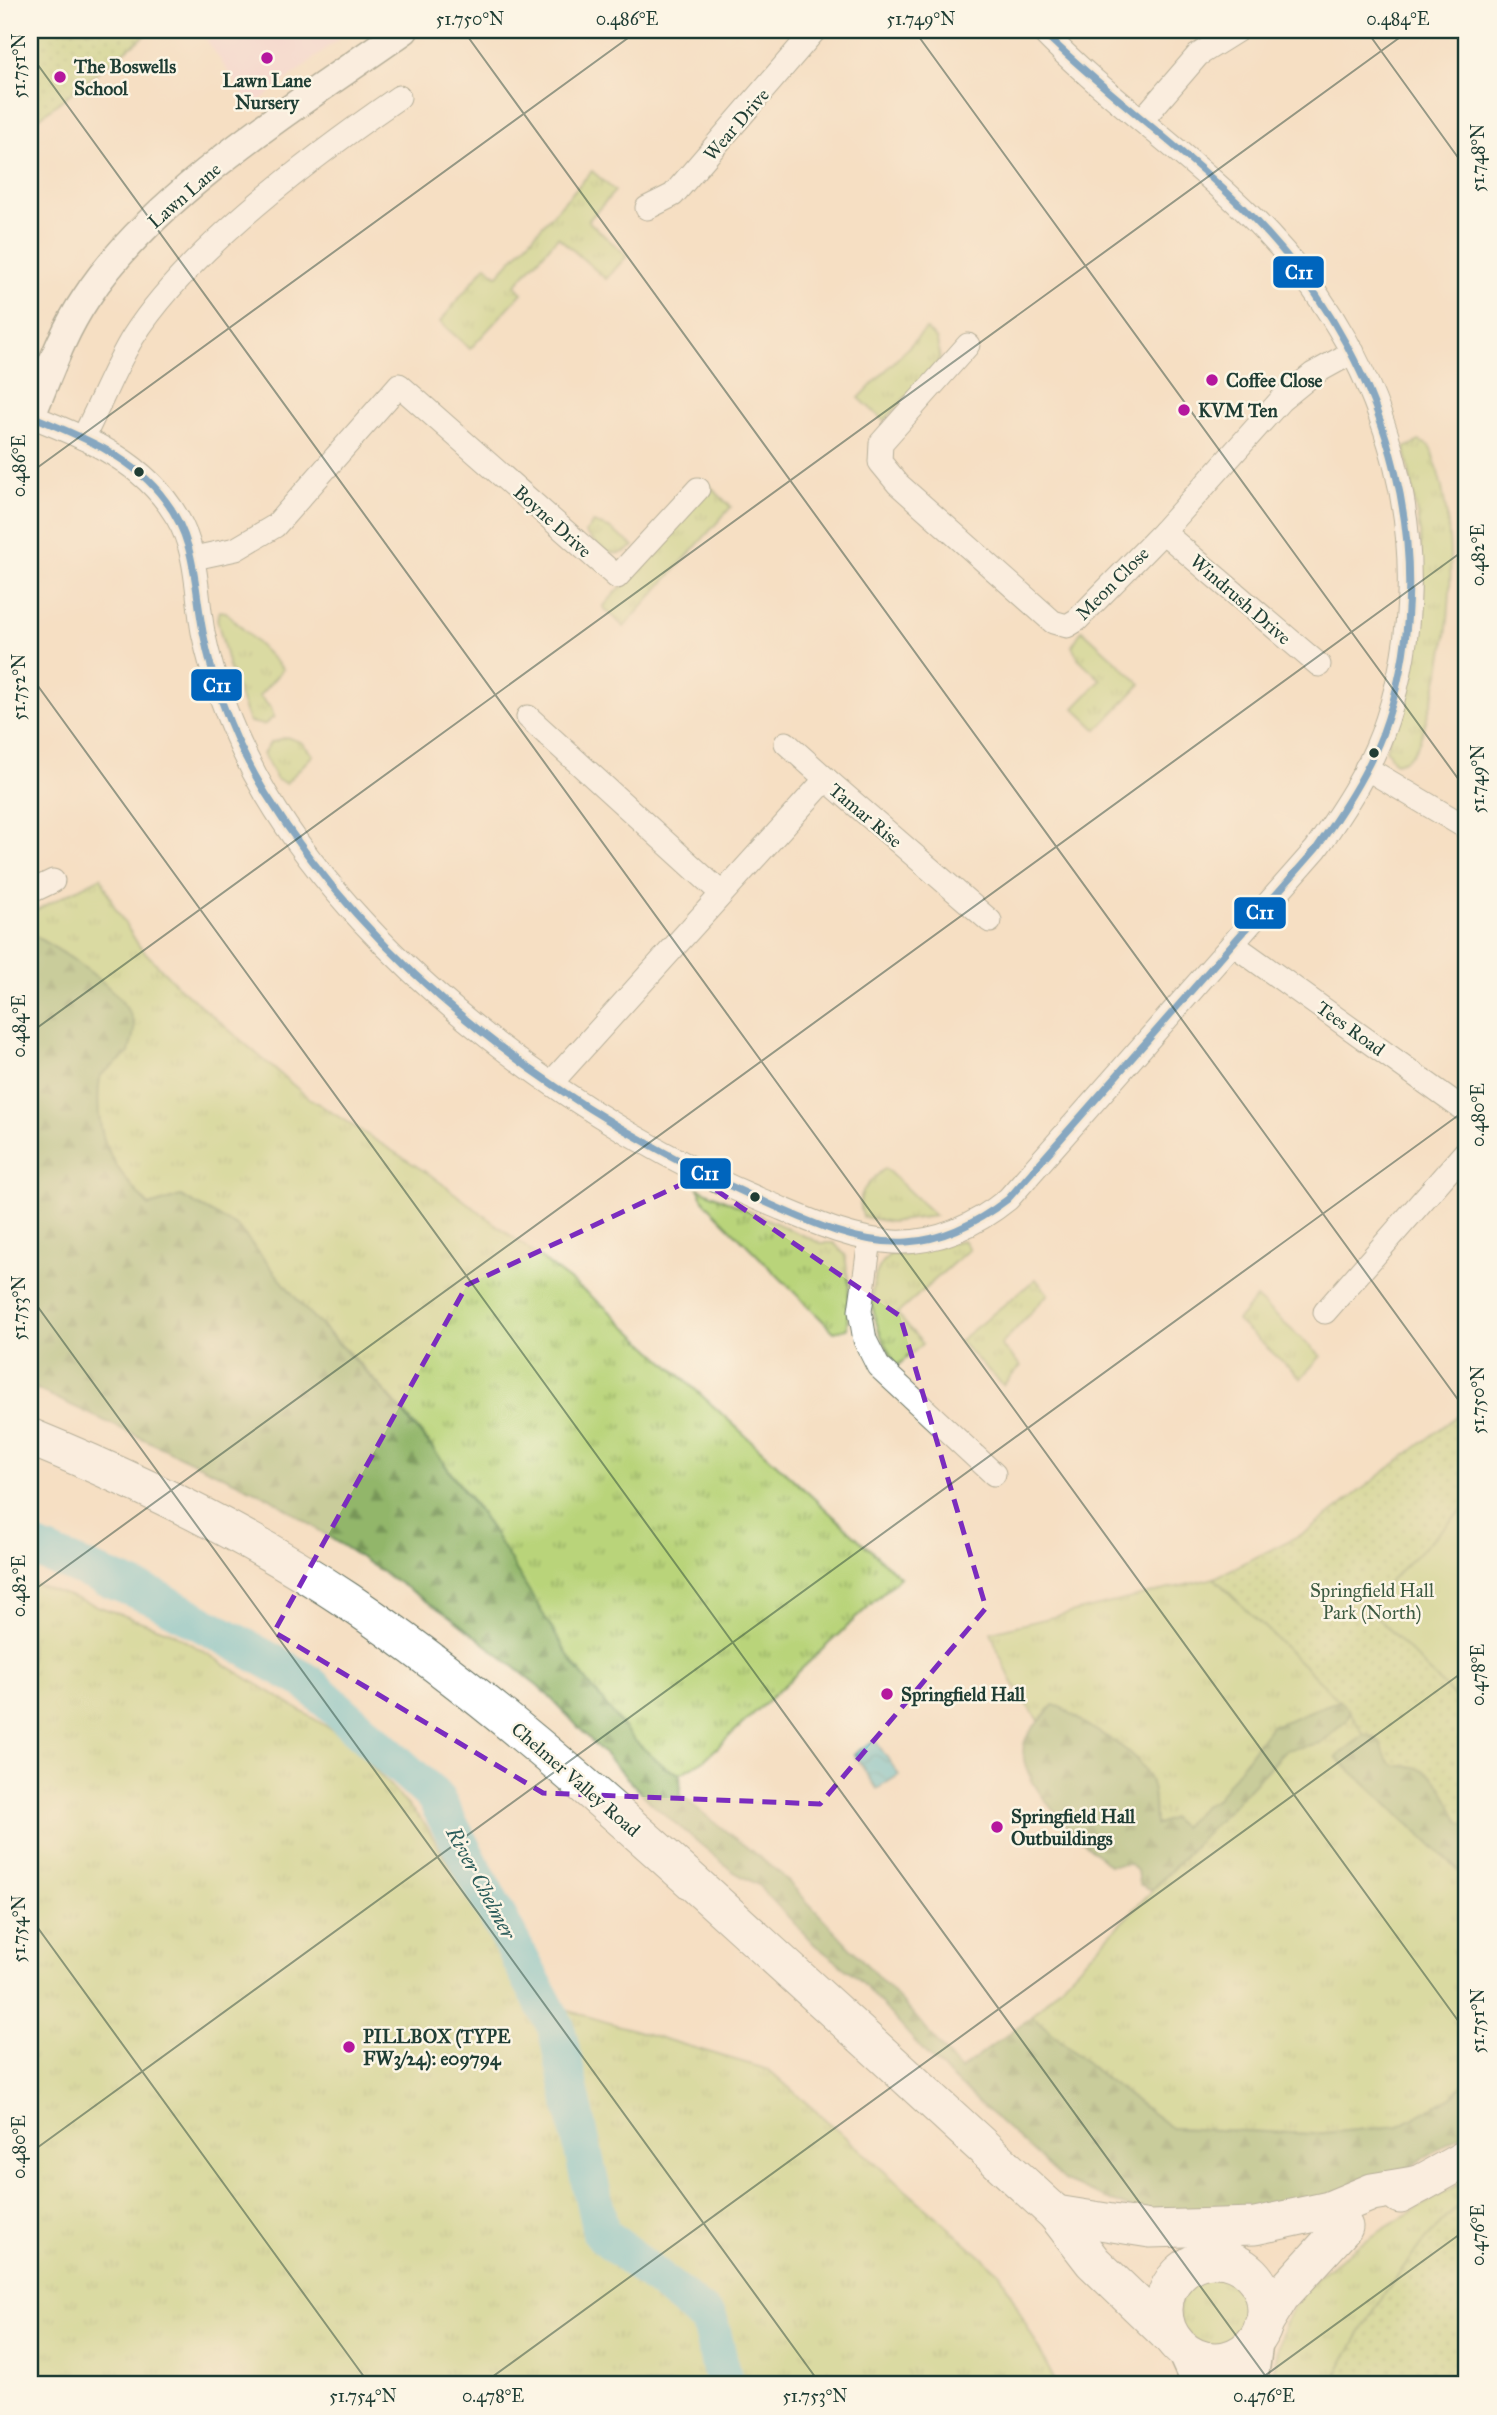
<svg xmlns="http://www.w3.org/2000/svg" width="1497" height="2415" font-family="'IM FELL Great Primer',serif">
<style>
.built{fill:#f4cfdc}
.grass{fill:url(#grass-tufts);stroke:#6c8857;stroke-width:2}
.forest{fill:url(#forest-firs);stroke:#587a4f;stroke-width:2}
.park{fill:url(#park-dots);stroke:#6c8857;stroke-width:2}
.garden{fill:#b9d47a;stroke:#6c8857;stroke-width:2}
.water{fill:url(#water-waves);stroke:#3c8084;stroke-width:2}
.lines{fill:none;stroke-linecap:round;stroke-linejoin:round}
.river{stroke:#58c2d3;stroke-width:38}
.minor-casing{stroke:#6a7666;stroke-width:25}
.tertiary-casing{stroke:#6a7666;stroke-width:31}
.primary-casing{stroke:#6a7666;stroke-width:39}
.minor{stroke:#fff;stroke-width:23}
.tertiary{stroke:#fff;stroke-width:28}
.primary{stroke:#fff;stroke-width:37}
.bus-1-casing{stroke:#fcf5e5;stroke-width:12}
.bus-1{stroke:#0065bd;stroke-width:7}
.marked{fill:none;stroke:#7b2cbf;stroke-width:5;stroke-dasharray:14 9;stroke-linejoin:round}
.ticks{fill:none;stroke:#1f3d34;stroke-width:2;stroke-opacity:0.45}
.poi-dot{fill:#b5179e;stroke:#fcf5e5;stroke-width:2.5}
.bus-dot{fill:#1f3d34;stroke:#fcf5e5;stroke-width:2.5}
.labels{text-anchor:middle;stroke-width:5;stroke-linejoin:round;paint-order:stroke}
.poi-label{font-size:19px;font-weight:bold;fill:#1f3d34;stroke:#fcf5e5;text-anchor:start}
.street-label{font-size:19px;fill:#1f3d34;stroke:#fcf5e5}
.park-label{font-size:19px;fill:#3e5b42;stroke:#fcf5e5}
.water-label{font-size:21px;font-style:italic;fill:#2d5e5c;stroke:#fcf5e5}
.line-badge{stroke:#fcf5e5;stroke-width:2.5}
.badge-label{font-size:19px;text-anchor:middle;font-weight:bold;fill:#fff}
.neatline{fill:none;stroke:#1f3d34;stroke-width:2.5}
.ticks-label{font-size:18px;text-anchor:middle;fill:#1f3d34}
</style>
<defs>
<pattern id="grass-tufts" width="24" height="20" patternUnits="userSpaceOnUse" patternTransform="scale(1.75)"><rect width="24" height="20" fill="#b9d47a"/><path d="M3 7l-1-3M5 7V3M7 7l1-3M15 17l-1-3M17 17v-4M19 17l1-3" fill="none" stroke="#96ad65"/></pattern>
<pattern id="forest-firs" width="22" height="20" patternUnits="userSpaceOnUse" patternTransform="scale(1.75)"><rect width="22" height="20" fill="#92b66a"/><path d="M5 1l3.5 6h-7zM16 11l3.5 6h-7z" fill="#779558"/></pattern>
<pattern id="park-dots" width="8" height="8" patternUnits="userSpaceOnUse" patternTransform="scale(1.75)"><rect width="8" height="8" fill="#b9d47a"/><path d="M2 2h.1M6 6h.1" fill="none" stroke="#96ad65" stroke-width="1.8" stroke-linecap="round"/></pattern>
<pattern id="water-waves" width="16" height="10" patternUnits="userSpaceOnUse" patternTransform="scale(1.75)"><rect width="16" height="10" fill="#58c2d3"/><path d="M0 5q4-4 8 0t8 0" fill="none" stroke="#489fac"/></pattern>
</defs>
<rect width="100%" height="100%" fill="#fcf5e5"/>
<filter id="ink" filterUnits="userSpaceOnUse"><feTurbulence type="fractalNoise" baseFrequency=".0143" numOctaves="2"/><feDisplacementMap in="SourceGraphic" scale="14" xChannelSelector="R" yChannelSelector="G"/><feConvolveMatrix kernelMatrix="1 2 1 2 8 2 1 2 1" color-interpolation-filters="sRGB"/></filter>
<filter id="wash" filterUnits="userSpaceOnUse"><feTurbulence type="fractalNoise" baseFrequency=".00686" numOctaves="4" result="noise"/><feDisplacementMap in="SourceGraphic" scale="28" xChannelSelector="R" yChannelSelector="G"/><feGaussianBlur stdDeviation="1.57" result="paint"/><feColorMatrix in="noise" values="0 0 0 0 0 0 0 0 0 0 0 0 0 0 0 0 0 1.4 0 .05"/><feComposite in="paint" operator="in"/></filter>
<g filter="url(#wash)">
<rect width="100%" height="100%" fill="#f5dfc3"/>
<!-- built -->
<polygon class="built" points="200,30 350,30 252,107"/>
<!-- grass -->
<g class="grass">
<polygon points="592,171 615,191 588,221 627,256 606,279 558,237 515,285 522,293 470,349 440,322 486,265 497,276"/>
<polygon points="926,329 937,340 940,360 884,421 859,398"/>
<path d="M1419,441L1430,446C1460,529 1455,630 1428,714C1421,735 1419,759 1395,763L1386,749L1408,683L1424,609L1420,532L1405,448Z"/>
<polygon points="710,486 731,507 624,627 603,607"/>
<path d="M593,523L609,528L634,546C614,563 600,548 585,533Z"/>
<polygon points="220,611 226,612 283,669 259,696 271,708 274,717 264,725 249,722 229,667 217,619"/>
<polygon points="1082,630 1141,684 1097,730 1074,708 1101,680 1078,658 1072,646"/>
<polygon points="286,737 301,742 313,755 286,783 277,780 263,754 270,743"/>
<path d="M101,877L114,906L139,946L179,987L306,1096L432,1176L605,1307L900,1577L704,1760L680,1774C638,1758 611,1711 584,1677C549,1633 523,1582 494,1534C477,1505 455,1478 435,1451C363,1356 269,1277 181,1196L149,1206C110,1165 92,1135 100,1076L112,1066L117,995L67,955L30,934V913Z"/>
<path d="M885,1168L935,1216L891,1222L863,1217C854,1193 868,1183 885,1168Z"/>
<polygon points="698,1188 820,1243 834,1243 845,1255 849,1285 847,1329 834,1332 706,1204"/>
<path d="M963,1240L969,1249L897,1314L923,1344L897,1366C876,1332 857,1286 890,1254L902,1255Z"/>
<polygon points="1036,1279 1048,1294 1001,1345 1021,1366 1003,1385 959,1341"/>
<polygon points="1256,1298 1321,1356 1301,1378 1237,1321"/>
<path d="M1214,1578L1350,1710L1364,1735L1337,1757L1467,1878V2080L1454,2096L1399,2126L1313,2134L1172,2128L1102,2076L1032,2016L1191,1850L1155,1825C1154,1813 1155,1798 1152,1787C1144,1757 1114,1741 1090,1727C1077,1720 1068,1708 1053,1705L1039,1720C1016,1695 1003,1665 991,1632Z"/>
<polygon points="30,1582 173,1633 347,1739 425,1824 529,1999 769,2070 1000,2273 1057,2385 30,2385"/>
<path d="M1467,2179V2385H1271C1277,2358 1280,2326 1296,2302C1328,2255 1418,2210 1467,2179Z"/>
<circle cx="1215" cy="2310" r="36"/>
</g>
<!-- forest -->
<g class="forest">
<path d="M30,933C59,950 128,990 134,1026C135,1034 130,1045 129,1053L100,1076C92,1135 110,1165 149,1206L181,1196L238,1227L304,1308L385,1392L434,1450L492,1530L574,1665L633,1739L665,1768L680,1774L681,1796L782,1875L915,2016L960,2070L1032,2016L1102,2076L1172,2128L1313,2134L1399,2126L1453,2096L1467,2080V2131L1406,2169L1317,2207L1218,2218L1134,2210L1065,2181L930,2058L857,1977L815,1945L758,1885L734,1872L652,1804L541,1688L452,1618L270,1498L30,1386Z"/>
<path d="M1340,1701L1350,1710L1347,1720L1321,1743L1286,1750L1152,1890L1139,1884L1137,1871L1131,1864L1109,1865C1082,1842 1015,1782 1024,1744C1028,1729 1044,1718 1053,1705C1068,1708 1076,1720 1090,1727C1114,1741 1144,1757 1152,1786C1155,1798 1154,1813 1155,1825L1172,1818L1182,1827L1203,1806L1216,1800L1271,1726C1296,1719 1315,1707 1340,1701Z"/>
<path d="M1364,1735C1376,1736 1384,1743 1386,1754L1400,1766L1416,1767L1440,1781L1460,1823L1467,1825V1878L1336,1757Z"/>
</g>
<!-- park -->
<g class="park">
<polygon points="30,30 152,30 30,125"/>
<path d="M1467,1408V1825L1460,1823C1444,1798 1446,1777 1414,1767C1406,1764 1399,1768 1392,1764C1378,1755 1390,1738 1364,1735L1349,1710L1214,1578L1308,1531Z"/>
<path d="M1467,2199V2385H1331C1368,2317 1407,2250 1467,2199Z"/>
</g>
<!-- garden -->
<polygon class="garden" points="1467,1505 1467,1710 1365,1605"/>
<!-- water -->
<polygon class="water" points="875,1740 899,1775 877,1789 854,1754"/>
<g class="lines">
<!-- river -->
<polyline class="river" points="30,1547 156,1598 306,1681 435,1797 556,2027 601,2233 709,2320 725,2385"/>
</g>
</g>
<g filter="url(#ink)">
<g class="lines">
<defs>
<g id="minor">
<polyline points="1142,120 1198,55 1238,30"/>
<polyline points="647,208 673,195 815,30"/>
<polyline points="968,345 881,443 880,462 898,484 1053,622 1067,626 1077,620 1163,532 1281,400 1313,374 1353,352"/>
<path d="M31,416C88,439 144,461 177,517C198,552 196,593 203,632C215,689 236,743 266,794C370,970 585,1129 773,1205C811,1221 852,1240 893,1242C936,1244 976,1225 1008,1199L1316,849C1344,809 1372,767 1387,720C1443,548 1390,365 1269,235C1199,160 1112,104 1041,30"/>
<path d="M83,438C100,405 114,368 133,337C190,248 312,157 399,97"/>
<polyline points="1163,532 1319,665"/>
<polyline points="194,558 236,549 275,526 399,385 617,577 698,489"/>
<polyline points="528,717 721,893"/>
<polyline points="786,743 826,779"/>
<polyline points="1366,768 1467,828"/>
<polyline points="30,892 53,881"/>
<polyline points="1234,945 1467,1112"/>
<polyline points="552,1082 826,779 990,921"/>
<polyline points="870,1240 860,1311 865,1340 878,1366 994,1474"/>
<polyline points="1325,1312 1467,1150"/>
</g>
<g id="tertiary">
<path d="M30,418C47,378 61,335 86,298C154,193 302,102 404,30"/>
<polyline points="1178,2345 1196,2385"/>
<polyline points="1253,2385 1260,2332"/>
</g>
<g id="primary">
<path d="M30,1437C140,1482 248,1534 348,1601C479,1690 597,1795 715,1902C829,2005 943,2110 1056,2214L1093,2262L1173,2339"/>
<polyline points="1400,2195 1467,2158"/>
<polyline points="1056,2214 1150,2229 1255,2226 1329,2210 1372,2192 1420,2184"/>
<circle cx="1215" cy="2310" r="51"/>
<polyline points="1263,2325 1281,2296 1344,2227"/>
</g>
</defs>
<!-- minor casing -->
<use href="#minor" class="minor-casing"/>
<!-- tertiary casing -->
<use href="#tertiary" class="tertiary-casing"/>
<!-- primary casing -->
<use href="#primary" class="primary-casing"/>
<!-- minor -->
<use href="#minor" class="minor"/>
<!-- tertiary -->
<use href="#tertiary" class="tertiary"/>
<!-- primary -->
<use href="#primary" class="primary"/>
<defs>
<path id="bus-1" d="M31,416C80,436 133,456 165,500C196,540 194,585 203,632C214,688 236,745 266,794C379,976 562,1110 754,1197C801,1218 854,1245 907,1242C945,1240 978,1222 1008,1199L1316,849C1341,813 1366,776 1382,735C1446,562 1390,368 1269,235C1200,159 1114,102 1041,30"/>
</defs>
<!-- bus-1 casing -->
<use href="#bus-1" class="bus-1-casing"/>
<!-- bus-1 -->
<use href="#bus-1" class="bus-1"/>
</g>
</g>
<!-- marked area -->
<path d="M0 0H1497V2415H0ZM697,1177L900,1316L986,1608L820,1804L543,1793L274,1632L467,1285Z" fill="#f5dfc3" fill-opacity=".55" fill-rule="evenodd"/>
<path class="marked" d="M697,1177L900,1316L986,1608L820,1804L543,1793L274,1632L467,1285Z"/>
<!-- ticks -->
<path class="ticks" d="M463,30L1467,1412M914,30L1467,791M1366,30L1467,170M30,54L1467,2033M30,473L639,30M30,675L1272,2385M30,1033L1410,30M30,1296L821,2385M30,1593L1467,548M30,1917L370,2385M30,2153L1467,1109M481,2385L1467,1669M1252,2385L1467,2229"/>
<!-- markers -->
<g class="poi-dot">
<circle cx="267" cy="58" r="7"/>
<circle cx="60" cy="77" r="7"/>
<circle cx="1212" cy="380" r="7"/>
<circle cx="1184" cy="410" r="7"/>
<circle cx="887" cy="1694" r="7"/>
<circle cx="997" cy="1827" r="7"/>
<circle cx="349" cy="2047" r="7"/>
</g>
<g class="bus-dot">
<circle cx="139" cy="472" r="6"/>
<circle cx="1374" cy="753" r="6"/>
<circle cx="755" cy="1197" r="6"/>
</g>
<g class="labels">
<!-- poi labels -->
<g class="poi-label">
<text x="74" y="73">The Boswells<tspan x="74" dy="22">School</tspan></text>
<text x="267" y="87" text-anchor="middle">Lawn Lane<tspan x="267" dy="22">Nursery</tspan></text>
<text x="1226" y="387">Coffee Close</text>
<text x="1198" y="417">KVM Ten</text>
<text x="901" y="1701">Springfield Hall</text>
<text x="1011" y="1823">Springfield Hall<tspan x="1011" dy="22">Outbuildings</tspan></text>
<text x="363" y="2043">PILLBOX (TYPE<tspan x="363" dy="22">FW3/24): e09794</tspan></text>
</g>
<!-- street labels -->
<g class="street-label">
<text transform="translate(736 124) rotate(-49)" y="7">Wear Drive</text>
<text transform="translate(184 195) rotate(-41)" y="7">Lawn Lane</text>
<text transform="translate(553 521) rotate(42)" y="7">Boyne Drive</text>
<text transform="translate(1112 583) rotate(-45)" y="7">Meon Close</text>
<text transform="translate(1241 599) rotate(41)" y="7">Windrush Drive</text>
<text transform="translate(866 815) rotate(40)" y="7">Tamar Rise</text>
<text transform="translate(1351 1028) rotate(36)" y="7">Tees Road</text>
<text transform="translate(576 1779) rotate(41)" y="7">Chelmer Valley Road</text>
</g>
<!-- park labels -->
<g class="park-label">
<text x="1372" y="1597">Springfield Hall<tspan x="1372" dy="22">Park (North)</tspan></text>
</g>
<!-- water labels -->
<g class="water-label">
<text transform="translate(481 1883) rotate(62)" y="7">River Chelmer</text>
</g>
</g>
<g class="line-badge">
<rect x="1272" y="255" width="53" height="34" rx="7" fill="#0065bd"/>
<rect x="190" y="668" width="53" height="34" rx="7" fill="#0065bd"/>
<rect x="1233" y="896" width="54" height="34" rx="7" fill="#0065bd"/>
<rect x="679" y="1157" width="53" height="33" rx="7" fill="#0065bd"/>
</g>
<g class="badge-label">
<text x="1299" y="279">C11</text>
<text x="217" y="692">C11</text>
<text x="1260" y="919">C11</text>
<text x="705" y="1180">C11</text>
</g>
<!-- margin -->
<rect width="1497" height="2415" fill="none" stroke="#fcf5e5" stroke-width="77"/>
<rect x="38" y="38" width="1420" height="2338" class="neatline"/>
<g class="ticks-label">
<text x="470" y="25">51.750°N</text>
<text x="627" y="25">0.486°E</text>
<text x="921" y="25">51.749°N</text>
<text x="1398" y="25">0.484°E</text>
<text transform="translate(19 66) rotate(-90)" y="6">51.751°N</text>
<text transform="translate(1478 158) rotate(-90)" y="6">51.748°N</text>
<text transform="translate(19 466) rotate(-90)" y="6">0.486°E</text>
<text transform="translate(1478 555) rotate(-90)" y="6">0.482°E</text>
<text transform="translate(19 687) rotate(-90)" y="6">51.752°N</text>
<text transform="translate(1478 779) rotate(-90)" y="6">51.749°N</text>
<text transform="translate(19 1026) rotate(-90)" y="6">0.484°E</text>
<text transform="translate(1478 1115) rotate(-90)" y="6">0.480°E</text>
<text transform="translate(19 1308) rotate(-90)" y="6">51.753°N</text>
<text transform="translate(1478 1400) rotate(-90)" y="6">51.750°N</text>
<text transform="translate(19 1586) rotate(-90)" y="6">0.482°E</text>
<text transform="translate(1478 1675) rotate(-90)" y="6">0.478°E</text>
<text transform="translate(19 1929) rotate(-90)" y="6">51.754°N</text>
<text transform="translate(1478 2021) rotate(-90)" y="6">51.751°N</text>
<text transform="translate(19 2147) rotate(-90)" y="6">0.480°E</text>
<text transform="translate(1478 2235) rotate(-90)" y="6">0.476°E</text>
<text x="363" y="2402">51.754°N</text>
<text x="493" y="2402">0.478°E</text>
<text x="815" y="2402">51.753°N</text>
<text x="1264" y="2402">0.476°E</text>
</g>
</svg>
